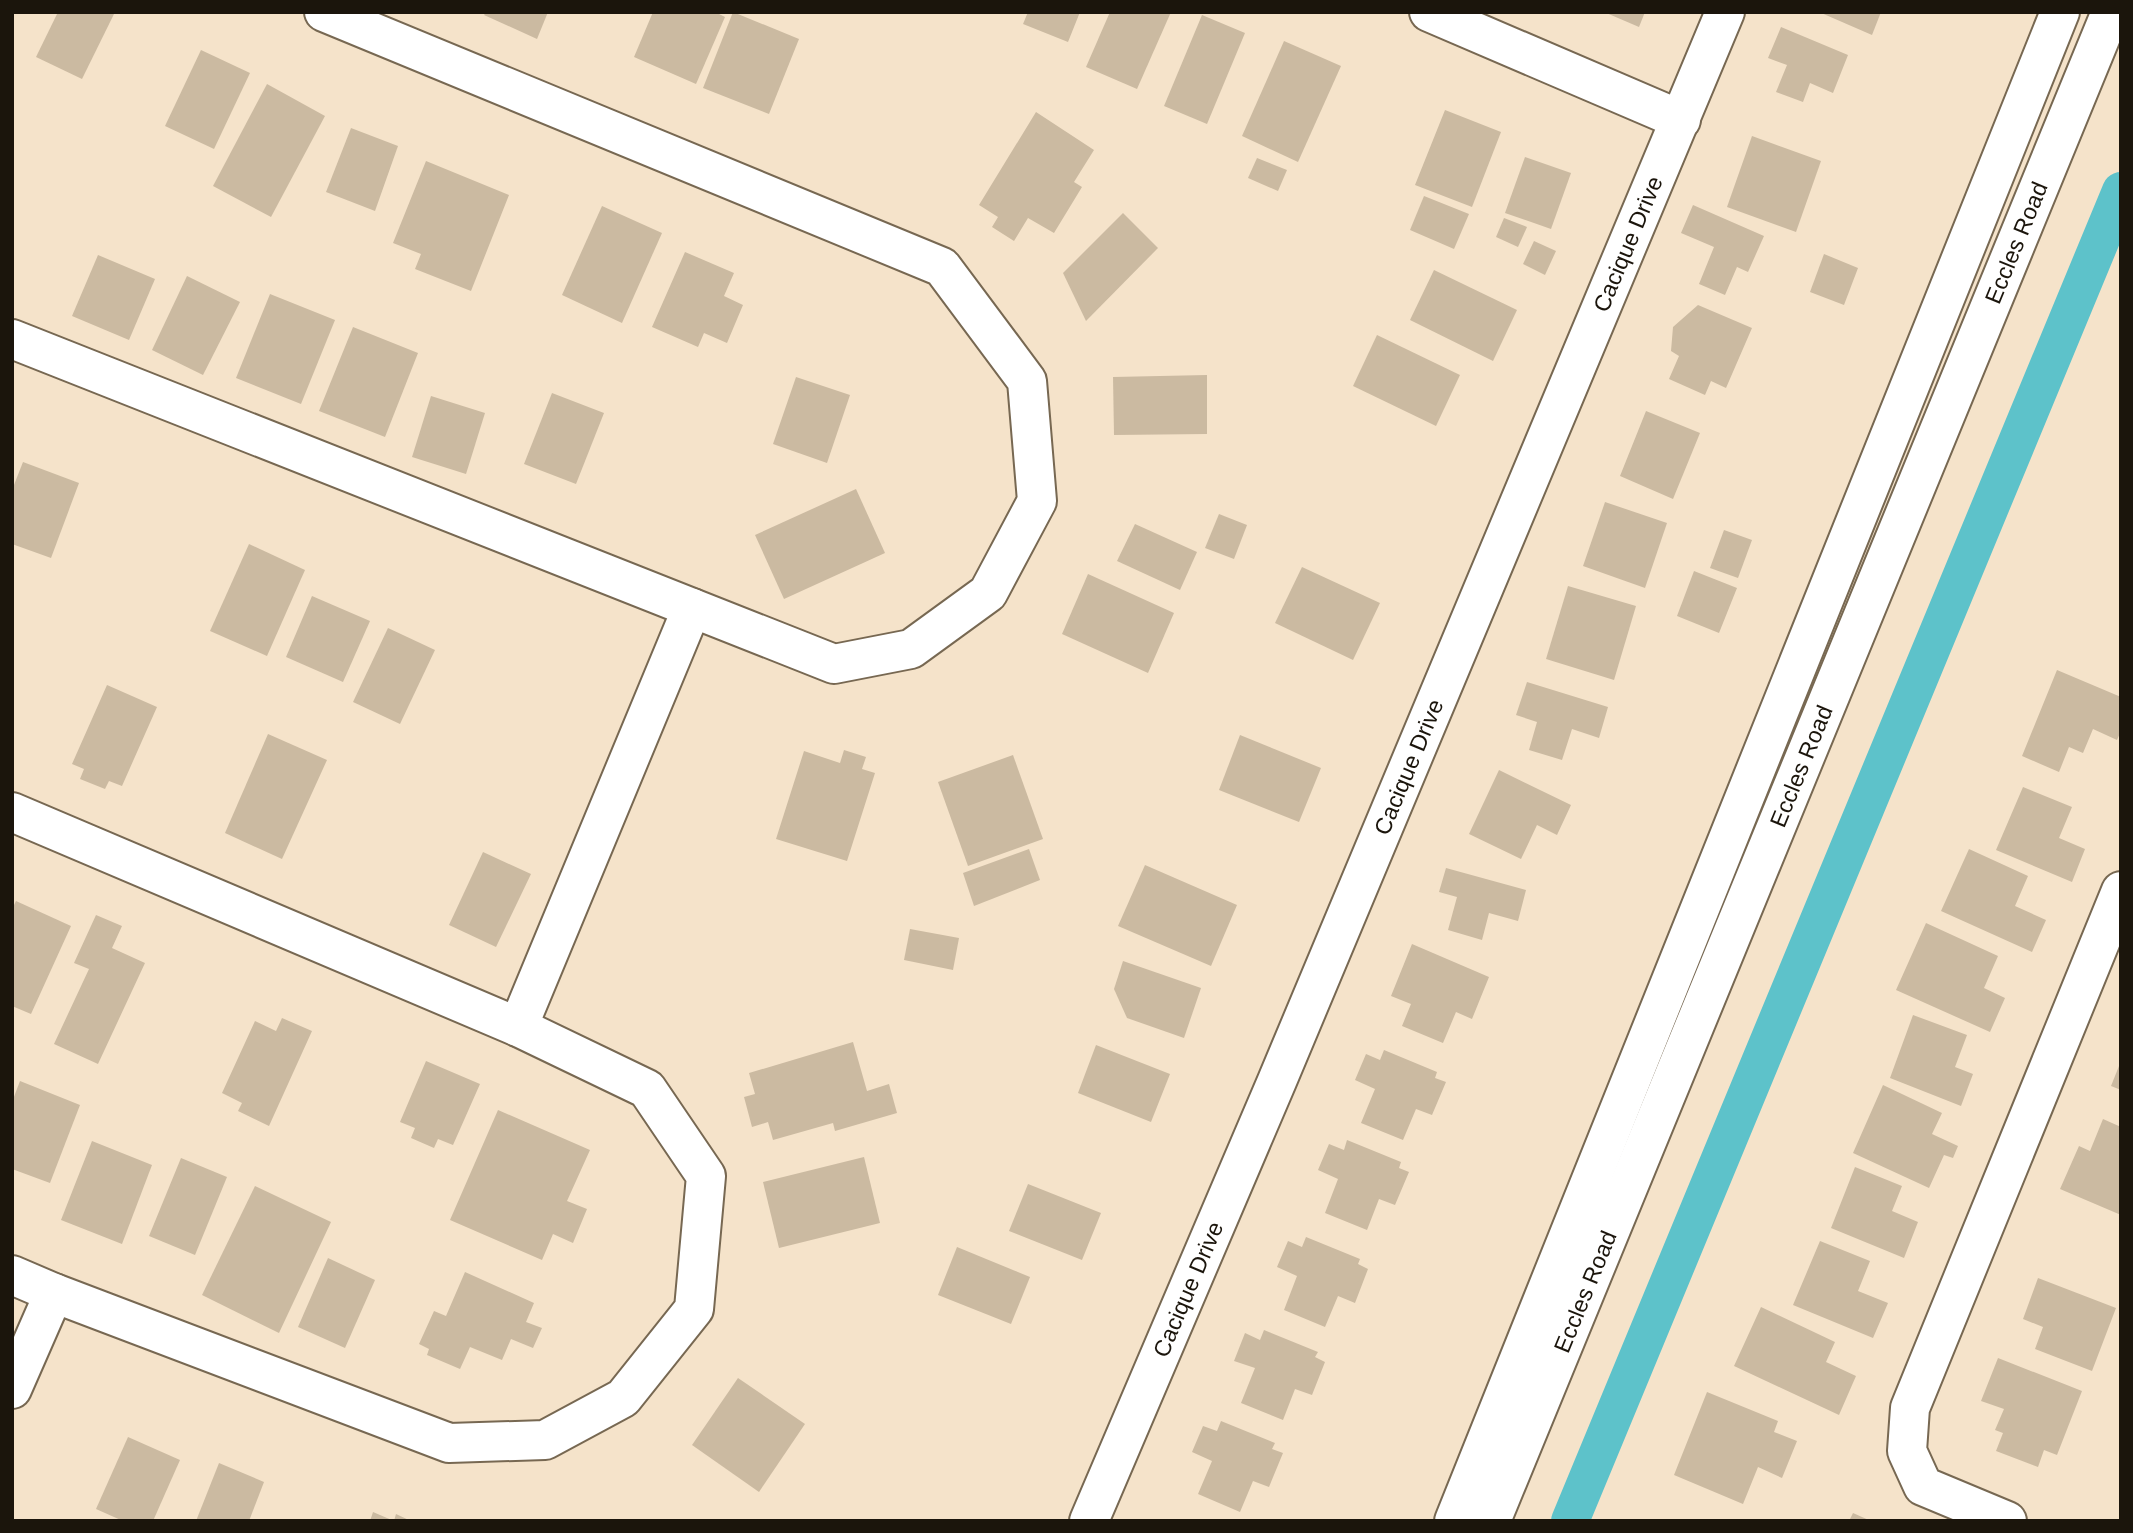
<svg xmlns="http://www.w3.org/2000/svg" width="2133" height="1533" font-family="Helvetica,sans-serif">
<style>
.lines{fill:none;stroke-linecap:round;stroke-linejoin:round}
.canal{stroke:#5dc2ca;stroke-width:38}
.building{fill:#cbbaa1}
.minor-casing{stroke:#776852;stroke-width:42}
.minor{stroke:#fff;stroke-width:38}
.labels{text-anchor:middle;stroke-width:6;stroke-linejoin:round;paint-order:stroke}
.street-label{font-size:23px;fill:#1b150c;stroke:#f5e3ca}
</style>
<rect width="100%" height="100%" fill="#f5e3ca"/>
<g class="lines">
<!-- canal -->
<polyline class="canal" points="1570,1521 2121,191"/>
</g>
<!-- building -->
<g class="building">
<polygon points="58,12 115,12 82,79 36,57"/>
<polygon points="486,12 548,12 537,39 484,15"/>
<polygon points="653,12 715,12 725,17 696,84 634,57"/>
<polygon points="733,12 799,39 769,114 703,88"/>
<polygon points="1028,12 1080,12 1068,42 1023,24"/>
<polygon points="1110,12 1171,12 1137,89 1086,67"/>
<polygon points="1604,12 1645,12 1639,27"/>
<polygon points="1819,12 1881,12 1872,35"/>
<polygon points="1202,15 1245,33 1207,124 1164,106"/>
<polygon points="1781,27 1848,55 1833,93 1810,83 1803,102 1776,92 1787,65 1768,58"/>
<polygon points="1284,41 1341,66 1298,162 1242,136"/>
<polygon points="201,50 250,73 214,149 165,126"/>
<polygon points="267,84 325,116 271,217 213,186"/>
<polygon points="1445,110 1501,132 1472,207 1415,185"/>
<polygon points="1036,112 1094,150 1074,182 1082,187 1054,233 1028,218 1014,241 992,227 998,217 979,205"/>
<polygon points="351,128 398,146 375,211 326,192"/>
<polygon points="1752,136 1821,161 1796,232 1727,207"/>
<polygon points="1525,157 1571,173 1551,229 1505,213"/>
<polygon points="1257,158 1287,170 1278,191 1248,178"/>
<polygon points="426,161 509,195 471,291 415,269 421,254 393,243"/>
<polygon points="1424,196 1469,214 1454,249 1410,230"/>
<polygon points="1693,205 1764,236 1748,272 1737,267 1725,295 1699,284 1714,247 1681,233"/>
<polygon points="602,206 662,233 622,323 562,295"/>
<polygon points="1123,213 1158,248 1086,321 1063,273"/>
<polygon points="1504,218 1527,227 1518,247 1496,237"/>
<polygon points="1534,241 1556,251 1545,275 1523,264"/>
<polygon points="685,252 734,273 724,296 743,305 727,343 704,333 698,347 652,327"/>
<polygon points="1824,254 1858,268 1844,305 1810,292"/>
<polygon points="98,255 155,279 129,340 72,316"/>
<polygon points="1434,270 1517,310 1493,361 1410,320"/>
<polygon points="187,276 240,302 203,375 152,350"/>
<polygon points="270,294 335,320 301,404 236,378"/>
<polygon points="1698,305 1752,328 1726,388 1711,381 1705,395 1669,379 1679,356 1671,351 1673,327"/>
<polygon points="353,327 418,353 385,437 319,411"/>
<polygon points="1377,335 1460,375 1436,426 1353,386"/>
<polygon points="1207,375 1207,434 1114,435 1113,377"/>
<polygon points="796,377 850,395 827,463 773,444"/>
<polygon points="552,393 604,413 576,484 524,464"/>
<polygon points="431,396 485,413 466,474 412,457"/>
<polygon points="1646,411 1700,433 1673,499 1620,476"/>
<polygon points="23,462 79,483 51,558 12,544 12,490"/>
<polygon points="856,489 885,553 784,599 755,535"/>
<polygon points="1605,502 1667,523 1645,588 1583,566"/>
<polygon points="1219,514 1247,525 1234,559 1205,548"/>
<polygon points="1135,524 1197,552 1180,590 1117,561"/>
<polygon points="1724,530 1752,540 1738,578 1710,568"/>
<polygon points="249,544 305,570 267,656 210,631"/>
<polygon points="1302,567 1380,603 1353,660 1275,623"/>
<polygon points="1694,571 1737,588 1719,633 1677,616"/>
<polygon points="1088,574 1174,613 1148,673 1062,634"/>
<polygon points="1568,586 1636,606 1614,680 1546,659"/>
<polygon points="312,596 370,621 343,682 286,657"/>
<polygon points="388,628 435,650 400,724 353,702"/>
<polygon points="2057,670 2121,697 2121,731 2117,740 2093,729 2083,753 2069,747 2059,772 2022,756"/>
<polygon points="1527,682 1608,707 1599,738 1572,729 1562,760 1529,750 1537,722 1516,715"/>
<polygon points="107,685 157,707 122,786 109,781 105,789 80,779 84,769 72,764"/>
<polygon points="268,734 327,760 282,859 225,833"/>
<polygon points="1240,735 1321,768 1299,822 1219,790"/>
<polygon points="844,750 866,757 862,769 875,773 847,861 776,839 804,751 840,763"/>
<polygon points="1013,755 1043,839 968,866 938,782"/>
<polygon points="1499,770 1571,805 1557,835 1537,825 1521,859 1469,834"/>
<polygon points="2023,787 2072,807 2059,838 2085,849 2072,882 1996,850"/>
<polygon points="1029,849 1040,880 974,906 963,873"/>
<polygon points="1969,849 2028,876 2015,906 2046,920 2032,952 1941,911"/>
<polygon points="483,852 531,874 496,947 449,925"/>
<polygon points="1145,865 1237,905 1211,966 1118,926"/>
<polygon points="1446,868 1526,890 1518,921 1489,913 1482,940 1448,930 1457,897 1439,892"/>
<polygon points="16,901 71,926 31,1014 12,1006 12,909"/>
<polygon points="96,915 122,926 112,948 145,963 98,1064 54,1044 89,969 74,963"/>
<polygon points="1926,923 1998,956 1984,988 2005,998 1990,1032 1896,990"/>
<polygon points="910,929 959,938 953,970 904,960"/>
<polygon points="1412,944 1489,977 1472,1019 1456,1012 1443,1043 1402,1026 1411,1004 1391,996"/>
<polygon points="1123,961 1201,988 1184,1038 1127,1018 1114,989"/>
<polygon points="1913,1015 1967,1035 1955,1067 1973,1074 1961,1106 1890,1078"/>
<polygon points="282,1018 312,1031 269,1126 238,1111 242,1103 222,1093 255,1021 276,1031"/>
<polygon points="853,1042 867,1091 889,1084 897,1113 835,1131 833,1123 773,1140 768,1122 752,1127 744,1097 755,1094 749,1073"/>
<polygon points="1096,1045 1170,1074 1151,1122 1078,1093"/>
<polygon points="1384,1050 1437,1072 1435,1078 1446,1082 1432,1115 1416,1109 1403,1140 1361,1123 1375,1089 1355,1080 1366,1054 1380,1060"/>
<polygon points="426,1061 480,1084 453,1145 438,1139 434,1148 411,1138 415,1128 400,1122"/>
<polygon points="2121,1061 2121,1090 2111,1086"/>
<polygon points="20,1081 80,1105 50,1183 12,1169 12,1102"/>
<polygon points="1883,1085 1942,1113 1932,1134 1958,1146 1953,1158 1944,1155 1929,1188 1853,1153"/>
<polygon points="498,1110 590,1150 567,1201 587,1209 573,1243 553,1234 542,1260 450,1220"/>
<polygon points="2103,1119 2121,1127 2121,1215 2060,1189 2079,1146 2090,1151"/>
<polygon points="1347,1140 1401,1162 1399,1168 1409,1172 1395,1205 1379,1199 1367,1230 1325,1213 1338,1179 1318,1170 1329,1144 1344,1150"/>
<polygon points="92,1141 152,1165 122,1244 61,1220"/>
<polygon points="864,1157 880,1223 779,1248 763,1182"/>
<polygon points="181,1158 227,1177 195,1255 149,1236"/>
<polygon points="1855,1167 1902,1186 1892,1211 1918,1222 1904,1258 1831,1228"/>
<polygon points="1028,1184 1101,1213 1082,1260 1009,1231"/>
<polygon points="255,1186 331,1222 279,1333 202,1295"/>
<polygon points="1306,1237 1360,1259 1358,1264 1368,1269 1355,1303 1338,1296 1325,1327 1284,1310 1297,1276 1277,1267 1288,1241 1302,1247"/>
<polygon points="1820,1241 1870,1261 1858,1291 1888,1303 1873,1338 1793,1305"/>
<polygon points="957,1247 1030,1277 1011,1324 938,1295"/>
<polygon points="328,1258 375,1280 345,1348 298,1327"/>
<polygon points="465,1272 534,1303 526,1322 542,1328 533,1348 511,1339 502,1360 470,1347 460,1369 427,1355 429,1349 419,1344 434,1311 446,1316"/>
<polygon points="2038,1278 2116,1308 2092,1371 2035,1349 2043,1327 2023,1319"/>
<polygon points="1761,1307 1835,1342 1826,1362 1856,1376 1839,1415 1734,1366"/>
<polygon points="1264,1330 1318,1352 1315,1357 1325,1362 1312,1395 1295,1389 1283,1420 1241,1403 1255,1368 1234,1361 1245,1333 1260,1340"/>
<polygon points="1998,1358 2082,1391 2057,1455 2044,1450 2038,1467 1996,1451 2003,1433 1995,1430 2004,1409 1981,1401"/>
<polygon points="738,1378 805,1424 759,1492 692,1445"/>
<polygon points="1707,1392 1778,1421 1774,1432 1797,1441 1782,1478 1758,1467 1743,1504 1674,1475"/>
<polygon points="1221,1421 1275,1443 1272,1449 1283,1453 1269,1487 1253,1481 1240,1512 1198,1494 1212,1461 1192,1452 1203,1426 1217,1431"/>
<polygon points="128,1437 180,1460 153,1521 123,1521 96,1509"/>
<polygon points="219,1463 264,1482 249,1521 196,1521"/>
<polygon points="373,1512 394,1521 396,1514 411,1521 370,1521"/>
<polygon points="1853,1513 1871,1521 1849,1521"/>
</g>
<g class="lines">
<defs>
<g id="minor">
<polyline points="1429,12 1681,120"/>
<polyline points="12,339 834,664 911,649 988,593 1037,501 1027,381 942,267 324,12"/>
<polyline points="12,812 518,1027 647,1089 706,1176 694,1309 623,1398 545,1440 449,1443 54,1293 12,1275"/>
<polyline points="518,1027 692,608"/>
<polyline points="12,1389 54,1293"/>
<path id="s1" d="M1089,1521L1277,1081L1725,12"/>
<polyline points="1454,1521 2060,12"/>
<path id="s2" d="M1491,1521L2111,12"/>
<polyline points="2007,1521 1923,1486 1907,1451 1910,1408 2121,891"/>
</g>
</defs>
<!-- minor casing -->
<use href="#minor" class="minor-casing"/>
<!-- minor -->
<use href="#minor" class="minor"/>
</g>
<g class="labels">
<!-- street labels -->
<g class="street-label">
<text dy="8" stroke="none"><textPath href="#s2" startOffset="1382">Eccles Road</textPath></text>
<text dy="8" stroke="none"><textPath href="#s1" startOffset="1386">Cacique Drive</textPath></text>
<text dy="8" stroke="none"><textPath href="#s2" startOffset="816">Eccles Road</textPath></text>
<text dy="8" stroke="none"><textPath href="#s1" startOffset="819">Cacique Drive</textPath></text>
<text dy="8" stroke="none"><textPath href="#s1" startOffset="252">Cacique Drive</textPath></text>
<text dy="8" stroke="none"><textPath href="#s2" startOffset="248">Eccles Road</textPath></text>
</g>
</g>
<!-- border -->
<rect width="2133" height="1533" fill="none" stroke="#1b150c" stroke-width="28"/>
</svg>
